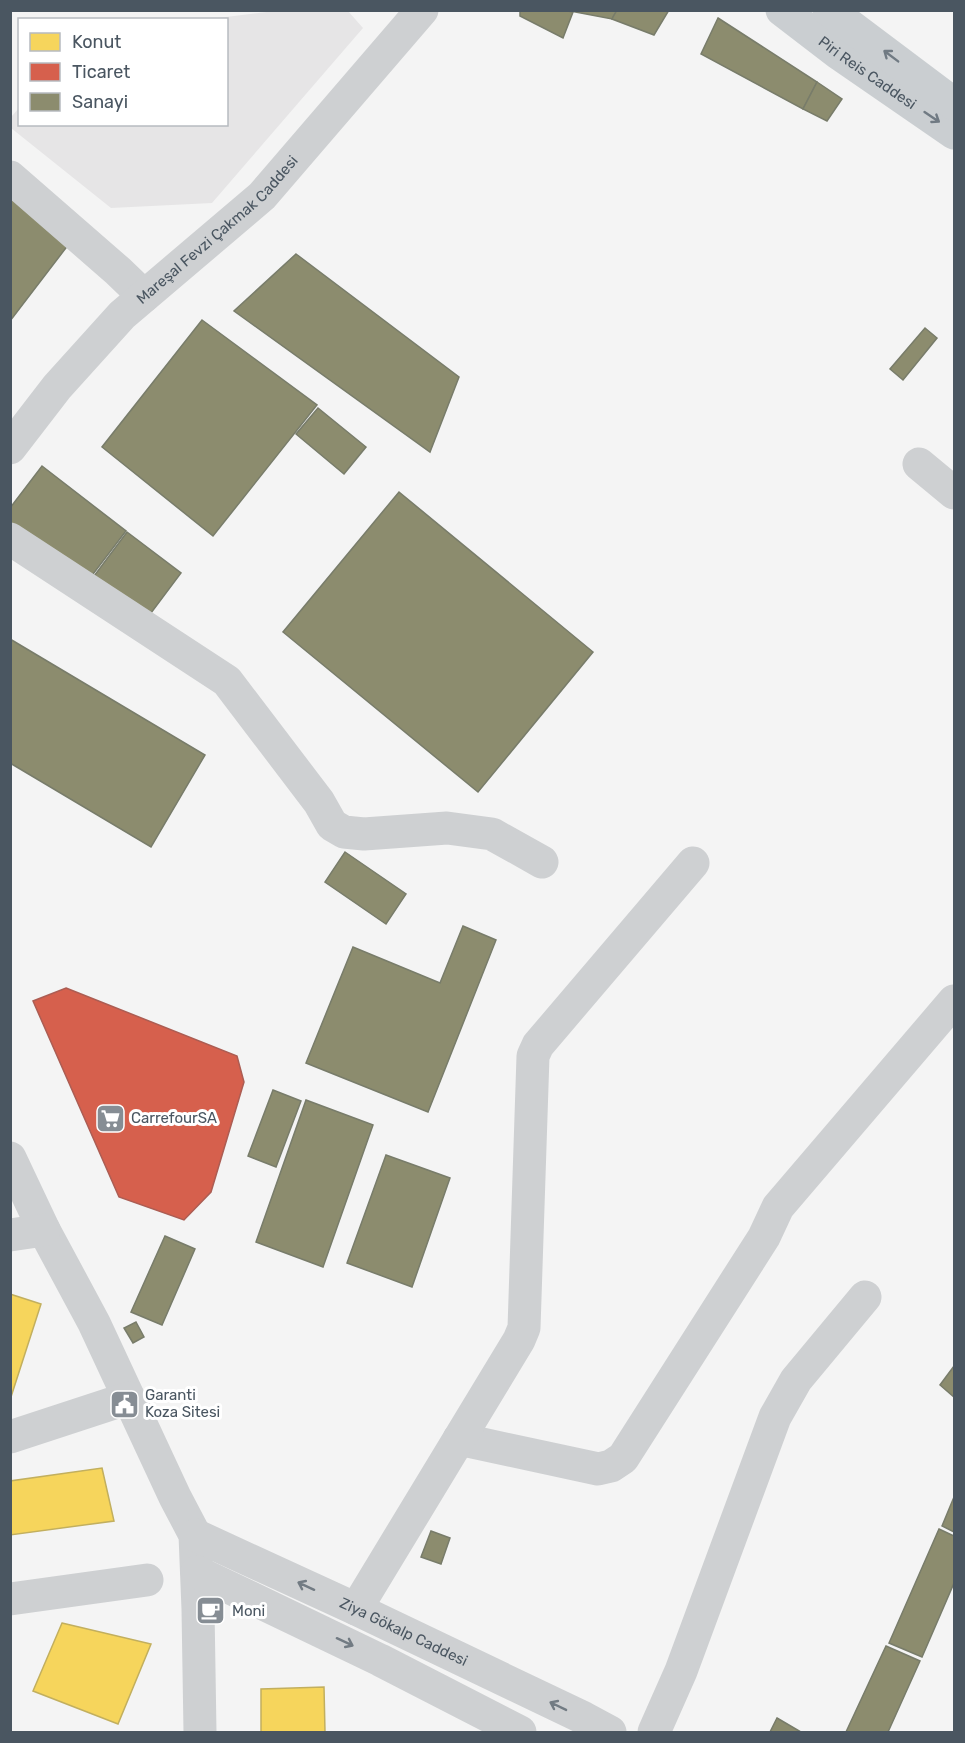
<svg xmlns="http://www.w3.org/2000/svg" width="965" height="1743" font-family="Rubik,sans-serif">
<style>
.education{fill:#e6e5e6}
.homes{fill:#f6d55c;stroke:#c2af5e;stroke-width:1.5}
.shops{fill:#d6604d;stroke:#ac5d53;stroke-width:1.5}
.industry{fill:#8c8c6e;stroke:#787c6a;stroke-width:1.5}
.lines{fill:none;stroke-linecap:round;stroke-linejoin:round}
.minor{stroke:#ced0d2;stroke-width:33}
.major{stroke:#caced1;stroke-width:33}
.oneway{stroke:#707a83}
.oneway2{stroke:#727b83}
.labels{text-anchor:middle;stroke-width:6;stroke-linejoin:round;paint-order:stroke}
.street-label{font-size:15px;fill:#4a5661;stroke:#fff}
.poi-label{font-size:15px;fill:#4a5661;stroke:#fff;text-anchor:start}
</style>
<rect width="100%" height="100%" fill="#f4f4f4"/>
<!-- education -->
<polygon class="education" points="275,11 348,11 363,28 212,203 111,208 11,128 11,117 19,108 20,124 226,124 226,20 210,19"/>
<!-- homes -->
<g class="homes">
<polygon points="10,1294 41,1304 10,1400"/>
<polygon points="102,1468 114,1521 10,1535 10,1481"/>
<polygon points="62,1623 151,1644 118,1724 33,1691"/>
<polygon points="324,1687 325,1732 261,1732 261,1689"/>
</g>
<!-- shops -->
<polygon class="shops" points="66,988 237,1056 244,1082 211,1192 184,1220 119,1197 33,1001"/>
<!-- industry -->
<g class="industry">
<polygon points="520,10 562,10 573,12 563,38 520,16"/>
<polygon points="565,10 617,10 612,19"/>
<polygon points="617,10 669,10 654,35 612,19"/>
<polygon points="718,18 817,82 803,109 701,54"/>
<polygon points="817,82 842,99 827,121 803,109"/>
<polygon points="10,195 72,240 10,321"/>
<polygon points="296,254 459,377 430,452 234,311"/>
<polygon points="202,320 317,405 213,536 102,447"/>
<polygon points="925,328 937,338 903,380 890,369"/>
<polygon points="318,408 366,447 344,474 296,434"/>
<polygon points="42,466 126,531 87,582 10,523 10,508"/>
<polygon points="399,492 593,652 478,792 283,632"/>
<polygon points="127,532 181,573 148,617 94,576"/>
<polygon points="10,639 205,755 151,847 10,763"/>
<polygon points="345,852 406,894 386,924 325,882"/>
<polygon points="463,926 496,940 428,1112 306,1063 353,947 440,983"/>
<polygon points="273,1090 301,1101 276,1167 248,1156"/>
<polygon points="306,1100 373,1125 323,1267 256,1242"/>
<polygon points="386,1155 450,1178 412,1287 347,1263"/>
<polygon points="165,1236 195,1249 162,1325 131,1312"/>
<polygon points="136,1322 144,1337 133,1343 124,1328"/>
<polygon points="954,1366 954,1397 940,1385"/>
<polygon points="954,1497 954,1532 942,1526"/>
<polygon points="939,1529 954,1536 954,1583 922,1657 889,1643"/>
<polygon points="431,1531 450,1538 441,1564 421,1557"/>
<polygon points="886,1646 920,1661 888,1732 846,1732"/>
<polygon points="777,1718 801,1732 770,1732"/>
</g>
<g class="lines">
<!-- minor -->
<g class="minor">
<polyline points="10,177 118,271 144,296"/>
<path id="s1" d="M10,448L57,387L122,315L262,196L422,10"/>
<polyline points="919,464 954,493"/>
<polyline points="10,539 227,681 319,802 332,825 344,832 364,834 447,828 492,834 542,862"/>
<polyline points="10,1158 44,1230 94,1323 175,1497 195,1535 198,1609 200,1732"/>
<polyline points="10,1235 44,1230"/>
<polyline points="10,1437 129,1398"/>
<polyline points="459,1439 598,1469 611,1466 623,1458 764,1237 778,1207 954,1001"/>
<path id="s2" d="M195,1535L356,1609L584,1718L610,1732"/>
<polyline points="197,1572 380,1660 520,1732"/>
<polyline points="10,1599 147,1580"/>
<polyline points="356,1609 519,1340 524,1328 533,1056 538,1045 693,863"/>
<polyline points="654,1732 681,1671 775,1417 796,1380 865,1297"/>
</g>
<!-- major -->
<g class="major">
<path id="s3" d="M782,10L838,53L954,133"/>
<polyline points="829,10 954,104"/>
</g>
</g>
<!-- one-way arrows -->
<defs><path id="oneway-shaft" d="M-6 0H5M1.5-3L5.5 0L1.5 3" fill="none" stroke-width="1.6" stroke-linecap="round" stroke-linejoin="round" transform="scale(1.5)"/></defs>
<g class="oneway">
<use href="#oneway-shaft" transform="translate(891 56) rotate(-143)"/>
<use href="#oneway-shaft" transform="translate(932 117) rotate(34)"/>
</g>
<g class="oneway2">
<use href="#oneway-shaft" transform="translate(306 1586) rotate(-155)"/>
<use href="#oneway-shaft" transform="translate(345 1642) rotate(25)"/>
<use href="#oneway-shaft" transform="translate(558 1706) rotate(-154)"/>
</g>
<!-- icons -->
<defs>
<symbol id="supermarket-square" viewBox="-11 -11 22 22"><rect x="-9" y="-9" width="18" height="18" rx="4" fill="#868d94" stroke="#fff"/><path d="M-6-5.5h2.5l.6 2H6L4.5 2H-2.5L-4.4-4H-6ZM-1.5 3.2a1.3 1.3 0 1 0 .1 0ZM3 3.2a1.3 1.3 0 1 0 .1 0Z" fill="#fff"/></symbol>
<symbol id="civic-square" viewBox="-11 -11 22 22"><rect x="-9" y="-9" width="18" height="18" rx="4" fill="#868d94" stroke="#fff"/><path d="M-.6-6.5H3V-4.5H.6V-3L4-1V1h2V6H-6V1h2V-1L-.6-3ZM-1.2 2.5V6h2.4V2.5Z" fill="#fff"/></symbol>
<symbol id="cafe-square" viewBox="-11 -11 22 22"><rect x="-9" y="-9" width="18" height="18" rx="4" fill="#868d94" stroke="#fff"/><path d="M-5.5-4.5H6V0H3Q3 3.5 0 3.5H-2.5Q-5.5 3.5-5.5 0ZM3-3.2v2h1.7v-2ZM-6 4.5H4V6H-6Z" fill="#fff"/></symbol>
</defs>
<g fill-rule="evenodd">
<use href="#supermarket-square" x="94" y="1102" width="33" height="33"/>
<use href="#civic-square" x="108" y="1388" width="33" height="33"/>
<use href="#cafe-square" x="194" y="1594" width="33" height="33"/>
</g>
<g class="labels">
<!-- street labels -->
<g class="street-label">
<text dy="5" stroke="none"><textPath href="#s3" startOffset="106">Piri Reis Caddesi</textPath></text>
<text dy="5" stroke="none"><textPath href="#s1" startOffset="302">Mareşal Fevzi Çakmak Caddesi</textPath></text>
<text dy="5" stroke="none"><textPath href="#s2" startOffset="230">Ziya Gökalp Caddesi</textPath></text>
</g>
<!-- poi labels -->
<g class="poi-label">
<text x="131" y="1123">CarrefourSA</text>
<text x="145" y="1400">Garanti<tspan x="145" dy="17">Koza Sitesi</tspan></text>
<text x="232" y="1616">Moni</text>
</g>
</g>
<!-- border -->
<rect width="965" height="1743" fill="none" stroke="#4a5661" stroke-width="24"/>
<!-- legend -->
<rect x="18" y="18" width="210" height="108" fill="#ffffff" stroke="#b7bbc0" stroke-width="1.5"/>
<rect x="30" y="33" width="30" height="18" fill="#f6d55c" stroke="#b7bbc0" stroke-width="1.5"/>
<text x="72" y="48" font-size="18" fill="#4a5661">Konut</text>
<rect x="30" y="63" width="30" height="18" fill="#d6604d" stroke="#b7bbc0" stroke-width="1.5"/>
<text x="72" y="78" font-size="18" fill="#4a5661">Ticaret</text>
<rect x="30" y="93" width="30" height="18" fill="#8c8c6e" stroke="#b7bbc0" stroke-width="1.5"/>
<text x="72" y="108" font-size="18" fill="#4a5661">Sanayi</text>
</svg>
